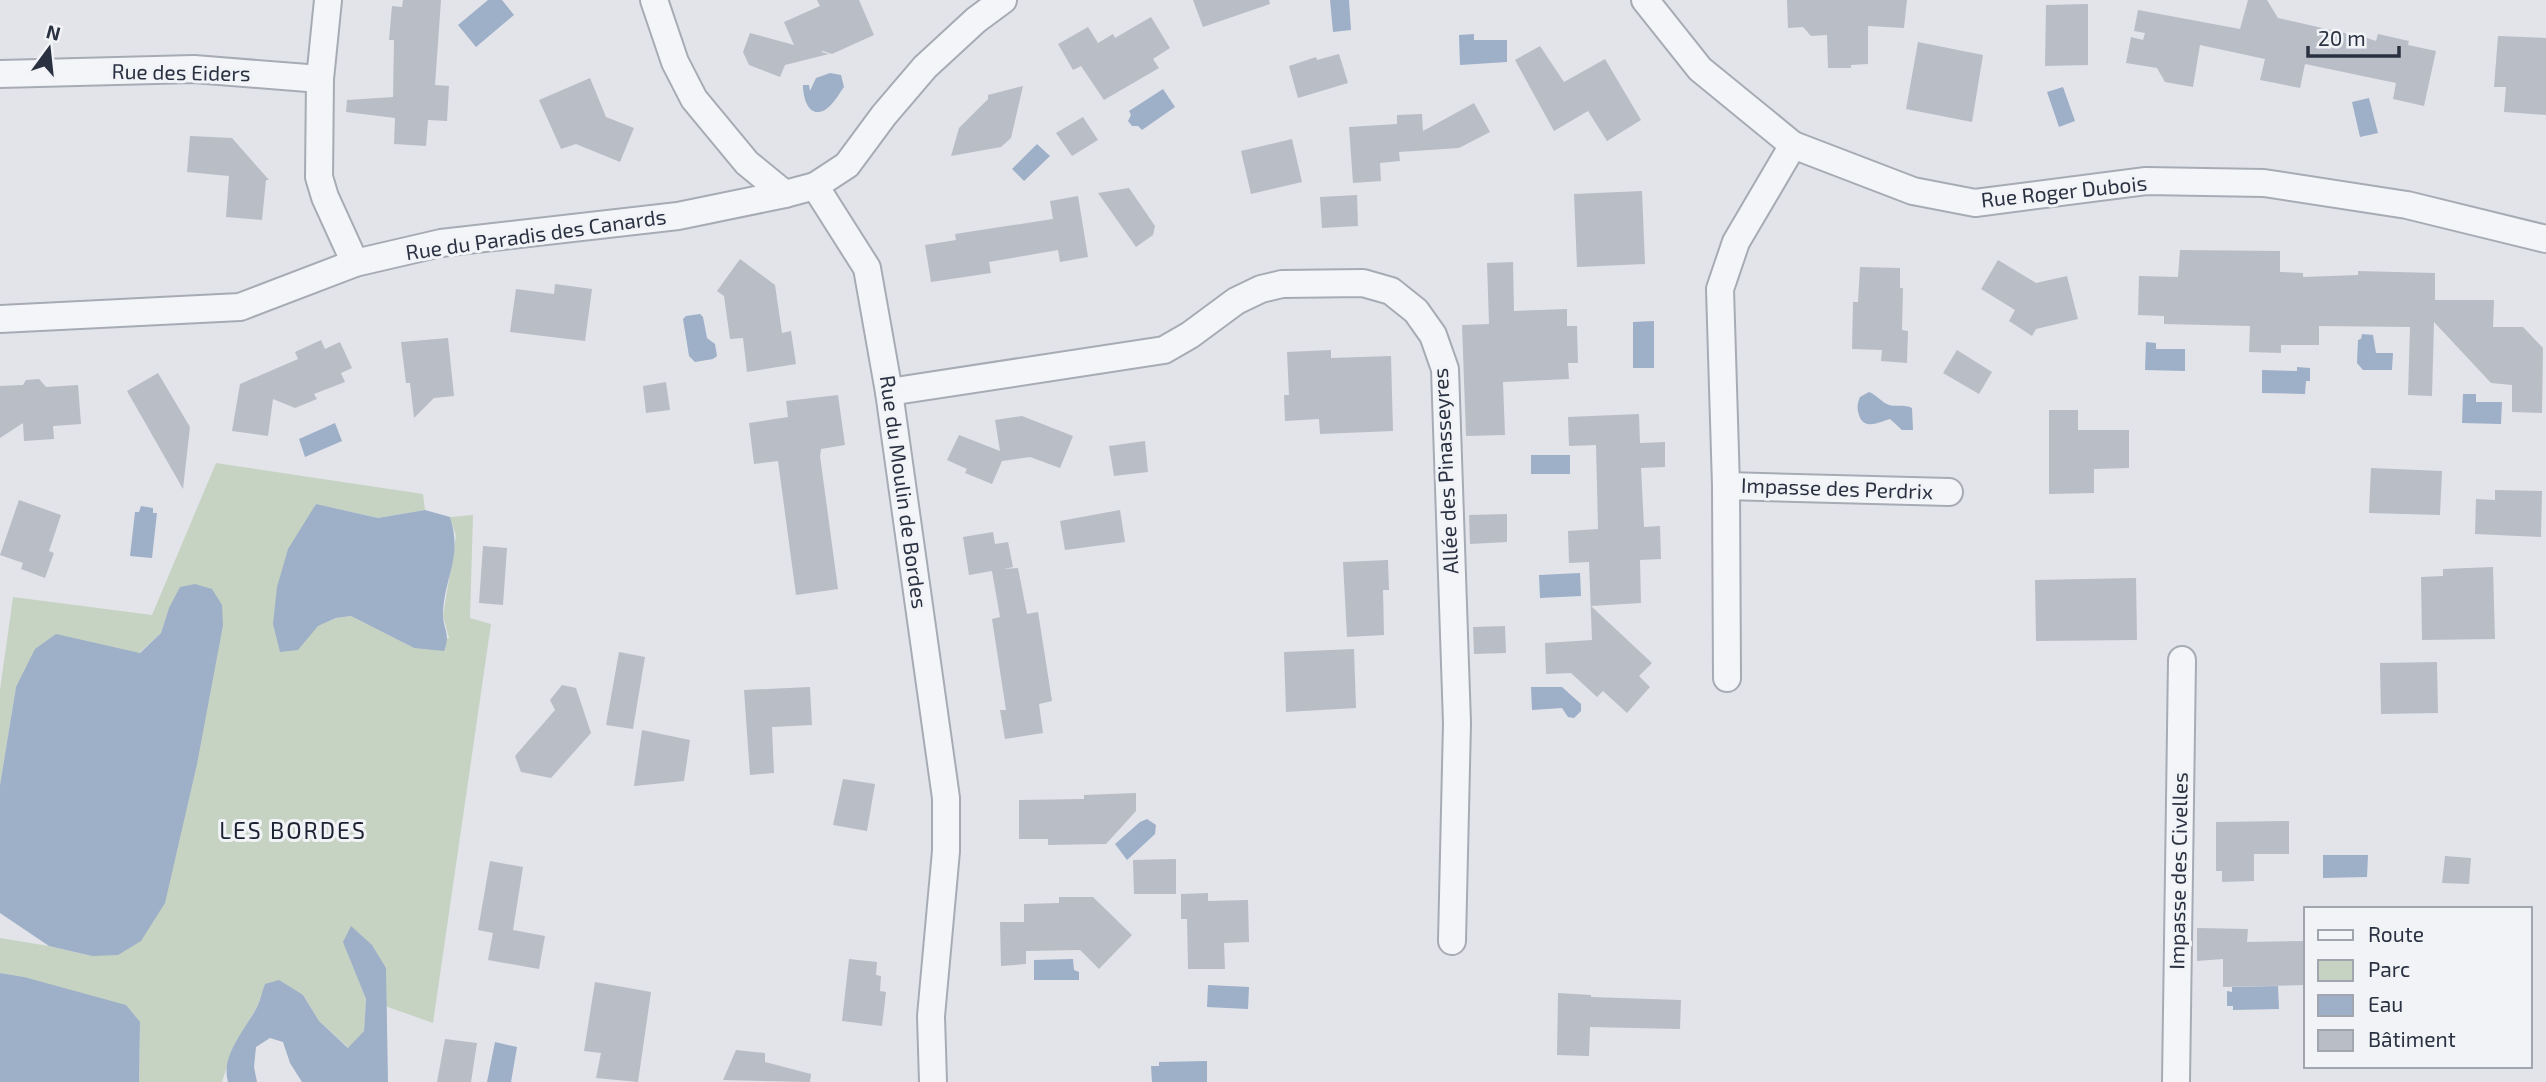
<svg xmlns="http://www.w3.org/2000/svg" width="2546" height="1082" font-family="'Exo 2',sans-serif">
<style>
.green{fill:#c6d3c3}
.water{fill:#9eafc8}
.building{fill:#b9bdc6}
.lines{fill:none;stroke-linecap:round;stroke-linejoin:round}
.minor-casing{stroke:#a7abb4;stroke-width:30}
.minor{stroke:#f4f5f8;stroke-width:26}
.labels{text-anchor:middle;stroke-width:6;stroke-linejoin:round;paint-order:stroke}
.street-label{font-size:21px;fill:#2a3141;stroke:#f1f3f7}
.neighbourhood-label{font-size:23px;letter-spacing:2px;fill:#1c2232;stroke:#f1f3f7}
</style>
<rect width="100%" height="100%" fill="#e2e4ea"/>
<!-- green -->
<polygon class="green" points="216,463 423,494 425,510 378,518 315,504 298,650 317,626 337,618 351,616 414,648 449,638 443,616 456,536 450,517 473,515 470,618 491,624 433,1023 385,1006 386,968 344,942 366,999 364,1031 349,1048 319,1021 303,995 265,984 258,1005 232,1051 222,1082 139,1082 140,1022 24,977 0,973 0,938 49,946 92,956 169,608 161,633 139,653 103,646 16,687 0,785 0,690 13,597 152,615"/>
<!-- water -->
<g class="water">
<polygon points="488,0 502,0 514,15 476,47 458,25"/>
<polygon points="1330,0 1349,0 1351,30 1333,32"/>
<polygon points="1474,34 1474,40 1507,40 1507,62 1460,65 1459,35"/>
<path d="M830,73L841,75L844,87C839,94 833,105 825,110C808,119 803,97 803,85H809L810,91L816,78Z"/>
<polygon points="2063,87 2075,121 2059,127 2047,92"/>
<polygon points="1163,89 1175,107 1142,130 1138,126 1132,126 1128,121 1131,115 1129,111"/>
<polygon points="2369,98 2378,133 2360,137 2352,102"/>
<polygon points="1037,144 1050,156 1024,181 1012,169"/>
<polygon points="700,314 703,317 707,338 715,344 717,356 713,359 695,362 689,356 683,319 686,316"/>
<polygon points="1654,321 1654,368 1633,368 1633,322"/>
<polygon points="2362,334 2373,335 2376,353 2393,353 2392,370 2363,370 2357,363 2358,340 2361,339"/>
<polygon points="2146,342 2156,343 2156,349 2185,349 2185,371 2145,370"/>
<polygon points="2297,367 2310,368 2310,381 2306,381 2305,394 2262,393 2262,370 2297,371"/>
<path d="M1869,392C1877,395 1881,402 1889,405C1897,407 1904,404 1912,408L1913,430H1902L1890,419C1879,422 1864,431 1859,415C1857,409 1857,404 1860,397Z"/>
<polygon points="2463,394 2476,394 2476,402 2502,402 2501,424 2462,423"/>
<polygon points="335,423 342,441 305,457 299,439"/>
<rect x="1531" y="455" width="39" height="19"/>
<path d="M316,504L378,518L425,510L450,517C463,557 444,577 443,614C443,630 451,633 444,651L414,648L351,616L336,618L318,626L298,650L280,652L273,624L277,587L288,549Z"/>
<polygon points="141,506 153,508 153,513 157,513 152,558 130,556 135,512 139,512"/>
<polygon points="1580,573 1581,596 1540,598 1539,575"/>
<polygon points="195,584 212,589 222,605 223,625 197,764 165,903 141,941 118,955 92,956 49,946 0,913 0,785 16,687 35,649 56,634 140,653 161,633 169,608 180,587"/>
<polygon points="1531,687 1562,687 1581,704 1581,711 1574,718 1568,717 1562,708 1532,710"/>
<polygon points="1147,819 1156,825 1155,834 1127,860 1115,844 1140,822"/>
<polygon points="2323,855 2368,855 2367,877 2323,878"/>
<path d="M351,926L372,945L386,968L388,1082H302L290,1063L283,1042L270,1038L256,1047L254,1067L257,1082H228C220,1055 247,1028 258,1005C261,998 262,991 265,984L279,980L303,995L319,1021L348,1048L364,1031L366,999L343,942Z"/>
<polygon points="1073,959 1074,970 1079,972 1079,980 1034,980 1034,960"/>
<polygon points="0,973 24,977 126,1005 140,1022 139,1082 0,1082"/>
<polygon points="1208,985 1249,987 1248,1009 1207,1007"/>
<polygon points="2278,986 2279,1009 2233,1010 2233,1006 2227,1006 2227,991 2232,992 2232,987"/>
<polygon points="495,1042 517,1047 511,1082 487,1082"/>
<polygon points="1207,1061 1207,1082 1152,1082 1151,1066 1159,1066 1159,1062"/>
</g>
<!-- building -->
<g class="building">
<polygon points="403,0 441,0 435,85 449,86 447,121 428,120 426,146 394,144 395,118 346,112 347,100 393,97 394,40 389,40 392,6 402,7"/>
<polygon points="817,0 859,0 874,35 832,54 823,51 821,52 829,54 785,65 780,77 749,65 743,52 750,33 794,45 784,22 820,6"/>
<polygon points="1193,0 1269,0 1270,4 1203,27"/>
<polygon points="1787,0 1907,0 1904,28 1868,26 1868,64 1851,65 1851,68 1828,68 1827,35 1811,36 1803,27 1788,28"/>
<polygon points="2248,0 2267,0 2278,18 2353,35 2353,33 2376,41 2378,34 2409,41 2408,45 2436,51 2424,106 2393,99 2396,83 2305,64 2300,88 2260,80 2265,59 2200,45 2193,87 2165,82 2157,68 2126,63 2131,37 2143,40 2145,33 2134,31 2138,10 2240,29"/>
<polygon points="2088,4 2088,65 2045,66 2046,5"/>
<polygon points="1151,17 1170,48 1153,59 1159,68 1104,100 1081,66 1073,70 1058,44 1088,27 1098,43 1113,34 1115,38"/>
<polygon points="2498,36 2546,38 2546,115 2504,112 2506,87 2494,87"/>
<polygon points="1918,42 1983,55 1972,122 1906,109"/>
<polygon points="1540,46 1564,82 1605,59 1641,120 1607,141 1588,111 1554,131 1515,60"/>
<polygon points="1339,54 1348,83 1298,98 1289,66 1316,57 1317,60"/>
<polygon points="590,78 606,117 634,128 620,162 576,144 561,149 539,100"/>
<polygon points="1023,86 1011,138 1001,147 951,156 959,128 988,99 988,95"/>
<polygon points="1474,103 1490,132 1459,148 1399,152 1400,161 1380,163 1381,181 1353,183 1349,127 1397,124 1397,115 1422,114 1423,131"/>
<polygon points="1083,117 1098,140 1072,156 1056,133"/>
<polygon points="190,136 232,138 269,180 266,180 262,220 226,217 229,176 187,172"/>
<polygon points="1292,139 1302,182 1251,194 1241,151"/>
<polygon points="1129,188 1155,226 1153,235 1136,247 1098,193"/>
<polygon points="1642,191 1645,264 1577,267 1574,194"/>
<polygon points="1357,195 1358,226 1322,228 1320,197"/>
<polygon points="1078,196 1088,257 1060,262 1058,250 989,262 991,273 931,282 925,245 956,240 955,234 1053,219 1050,201"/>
<polygon points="2180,250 2280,251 2280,272 2303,273 2303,277 2358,275 2358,271 2435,273 2435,300 2494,300 2493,327 2523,327 2543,348 2542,413 2512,412 2512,385 2491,383 2434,322 2432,396 2408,395 2410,327 2319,326 2319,345 2281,345 2281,353 2249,352 2250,326 2164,324 2164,316 2138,315 2139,276 2178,277"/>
<polygon points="740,259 775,285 782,333 791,331 796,364 747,372 743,338 730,339 724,296 717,291"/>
<polygon points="1998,260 2036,283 2067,276 2078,319 2036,329 2032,336 2009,321 2015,310 1981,289"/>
<polygon points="1513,262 1514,311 1567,309 1567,326 1577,326 1578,363 1568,363 1569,379 1503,382 1505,435 1466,436 1462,325 1489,324 1487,263"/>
<polygon points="1860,267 1900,268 1900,288 1903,288 1902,330 1908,331 1907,363 1881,361 1882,350 1852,349 1853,302 1858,302"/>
<polygon points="555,284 592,289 585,341 510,332 516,289 554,294"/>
<polygon points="448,338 454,396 434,398 414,418 410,383 406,383 401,342"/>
<polygon points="321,340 325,349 340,342 352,368 341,373 345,382 314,394 317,399 295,408 273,399 268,436 232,431 240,384 298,359 295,352"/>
<polygon points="1331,350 1331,358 1391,356 1393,431 1320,434 1319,419 1285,421 1284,395 1289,395 1287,352"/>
<polygon points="1957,350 1992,372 1979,394 1943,373"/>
<polygon points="158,373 190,427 183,489 127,391"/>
<polygon points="39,379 46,387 78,385 81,424 53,426 54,439 24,441 23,423 0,438 0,386 23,385 26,380"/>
<polygon points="666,382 670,410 646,413 643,386"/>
<polygon points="838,395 845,445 821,449 820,456 838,589 796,595 778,461 754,464 749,423 788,417 786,401"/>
<polygon points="2049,410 2078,410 2078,430 2129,430 2129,468 2094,469 2094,493 2049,494"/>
<polygon points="1639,414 1640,443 1665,442 1665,467 1641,468 1644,527 1660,526 1661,559 1640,560 1641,603 1591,606 1652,663 1639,676 1650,687 1627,713 1603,691 1597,697 1571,673 1546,674 1545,643 1592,640 1589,562 1569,563 1568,531 1598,529 1596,445 1569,446 1568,417"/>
<polygon points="1022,416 1073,436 1060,468 1030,457 1002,461 992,484 965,473 967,469 947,460 959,435 1000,451 995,420"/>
<polygon points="1145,441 1148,472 1114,476 1109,446"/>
<polygon points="2371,468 2442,471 2440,515 2369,513"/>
<polygon points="2495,490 2542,491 2541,537 2475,534 2476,499 2495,500"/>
<polygon points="19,500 61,515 49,551 54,553 45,578 21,569 23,563 0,555"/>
<polygon points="1120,510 1125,542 1065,550 1060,521"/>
<polygon points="1507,514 1507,542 1470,544 1469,515"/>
<polygon points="993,532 995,544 1008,542 1013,567 1004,569 1018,568 1027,614 1038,612 1052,701 1039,704 1043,733 1005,739 1000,710 1006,710 992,619 1000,617 992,571 969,575 963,537"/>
<polygon points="483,546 507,548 503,605 479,603"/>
<polygon points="1388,560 1389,590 1383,590 1384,635 1347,637 1343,562"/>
<polygon points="2493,567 2495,639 2422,640 2421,577 2443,576 2443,569"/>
<polygon points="2136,578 2137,640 2036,641 2035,580"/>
<polygon points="1505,626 1506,653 1474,654 1473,627"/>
<polygon points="1354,649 1356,708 1286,712 1284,652"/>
<polygon points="619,652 645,657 633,729 606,725"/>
<polygon points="2437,662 2438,713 2381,714 2380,663"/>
<polygon points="562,685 576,688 591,733 551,778 521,772 515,756 555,710 550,700"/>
<polygon points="810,687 812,725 772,727 774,773 750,775 744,690"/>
<polygon points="642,730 690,740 684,781 634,786"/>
<polygon points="843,779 875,784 867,831 833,825"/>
<polygon points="1136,793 1136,811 1106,844 1048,845 1048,839 1019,839 1019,800 1084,799 1084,795"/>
<polygon points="2289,821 2289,854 2254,854 2254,881 2222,882 2222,871 2216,871 2216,822"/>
<polygon points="2445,856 2471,858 2469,884 2442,883"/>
<polygon points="1176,859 1176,894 1134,894 1133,860"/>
<polygon points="490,861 523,867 513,930 545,936 539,969 488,960 493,933 478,930"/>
<polygon points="1208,893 1208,901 1248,900 1249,942 1224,943 1225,969 1188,969 1187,919 1181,919 1181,894"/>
<polygon points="1059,897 1093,897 1132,935 1099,969 1080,950 1026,951 1026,964 1001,966 1000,922 1024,922 1024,904 1059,903"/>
<polygon points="2197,928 2248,929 2247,942 2306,941 2306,985 2223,987 2223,959 2197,961"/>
<polygon points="849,959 877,962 876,975 881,976 880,991 886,992 882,1026 842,1021"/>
<polygon points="595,982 651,992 638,1082 596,1078 601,1053 584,1051"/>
<polygon points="1558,993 1591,995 1591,997 1681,1000 1680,1029 1590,1027 1589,1056 1557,1055"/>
<polygon points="445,1039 477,1043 471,1082 437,1082"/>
<polygon points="736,1050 765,1053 765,1062 811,1074 810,1082 723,1080"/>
</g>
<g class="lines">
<defs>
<g id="minor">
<polyline points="328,0 320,79 319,177 325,197 355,263"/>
<polyline points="654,0 675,62 694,99 747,163 785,194 815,186 867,268 889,392 946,798 946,851 931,1016 933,1082"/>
<polyline points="1645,0 1700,69 1793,145 1913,191 1975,203 2146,181 2264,183 2407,205 2546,239"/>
<polyline points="0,74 194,69 320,79"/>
<polyline points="815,186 847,165 884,115 925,67 976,20 1003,0"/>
<polyline points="0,319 240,307 355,263 441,243 678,216 785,194"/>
<polyline points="889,392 1164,350 1190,335 1236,301 1261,289 1282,284 1363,283 1391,291 1416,311 1433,335 1445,369 1457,723 1452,941"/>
<polyline points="1726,486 1949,492"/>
<polyline points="1727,678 1726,486 1720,289 1736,242 1793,145"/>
<polyline points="2176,1082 2182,660"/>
</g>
</defs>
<!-- minor casing -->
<use href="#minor" class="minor-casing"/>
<!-- minor -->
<use href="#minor" class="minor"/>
</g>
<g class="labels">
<!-- street labels -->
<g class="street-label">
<text transform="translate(181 73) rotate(1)" y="7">Rue des Eiders</text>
<text transform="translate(2064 192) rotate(-6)" y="7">Rue Roger Dubois</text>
<text transform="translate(536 235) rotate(-8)" y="7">Rue du Paradis des Canards</text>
<text transform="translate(1446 471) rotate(-93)" y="7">Allée des Pinasseyres</text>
<text transform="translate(1837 489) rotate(2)" y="7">Impasse des Perdrix</text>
<text transform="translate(903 492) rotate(82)" y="7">Rue du Moulin de Bordes</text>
<text transform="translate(2179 871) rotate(-89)" y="7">Impasse des Civelles</text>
</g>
<!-- neighbourhood labels -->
<g class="neighbourhood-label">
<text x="293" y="839">LES BORDES</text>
</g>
</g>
<!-- legend -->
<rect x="2304" y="907" width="228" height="161" fill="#f1f3f7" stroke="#a1a5ae" stroke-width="2"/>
<rect x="2318" y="930" width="35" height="10" fill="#f4f5f8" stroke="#a1a5ae" stroke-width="2"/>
<text x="2368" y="942" font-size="21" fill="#2a3141">Route</text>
<rect x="2318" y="960" width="35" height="21" fill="#c6d3c3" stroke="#a1a5ae" stroke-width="2"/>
<text x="2368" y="977" font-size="21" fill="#2a3141">Parc</text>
<rect x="2318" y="995" width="35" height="21" fill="#9eafc8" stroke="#a1a5ae" stroke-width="2"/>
<text x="2368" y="1012" font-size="21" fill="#2a3141">Eau</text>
<rect x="2318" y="1030" width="35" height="21" fill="#b9bdc6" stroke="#a1a5ae" stroke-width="2"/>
<text x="2368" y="1047" font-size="21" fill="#2a3141">Bâtiment</text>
<!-- north arrow -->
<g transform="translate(49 49) rotate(15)" stroke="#f1f3f7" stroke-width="5" paint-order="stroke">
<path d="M0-5L12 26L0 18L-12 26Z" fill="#2a3141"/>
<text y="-10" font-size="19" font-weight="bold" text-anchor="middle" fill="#2a3141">N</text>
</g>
<!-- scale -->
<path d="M2308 46v10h91v-10" fill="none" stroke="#2a3141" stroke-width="3.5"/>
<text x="2318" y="46" font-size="21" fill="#2a3141" stroke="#f1f3f7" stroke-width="5" paint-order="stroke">20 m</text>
</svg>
